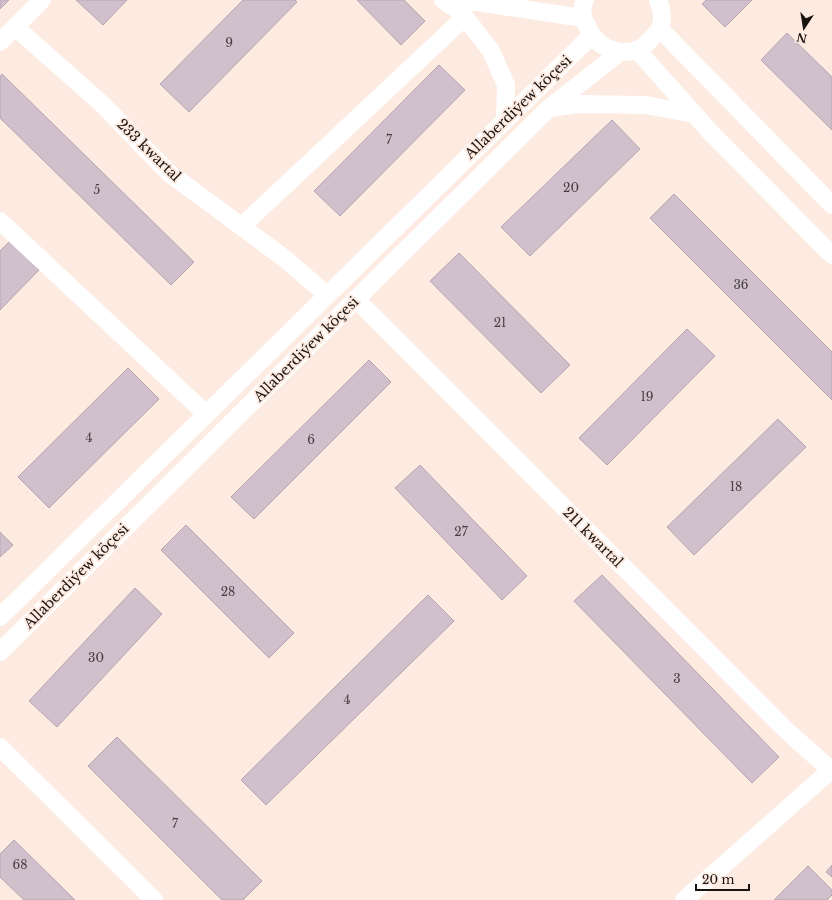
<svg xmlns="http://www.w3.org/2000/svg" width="832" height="900" font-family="'Libre Baskerville',serif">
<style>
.building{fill:#d0c0cc;stroke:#b4a5b0}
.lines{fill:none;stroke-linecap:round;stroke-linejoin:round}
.minor{stroke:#fff;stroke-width:18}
.labels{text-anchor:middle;stroke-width:4;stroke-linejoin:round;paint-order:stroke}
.number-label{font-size:12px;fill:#473e3f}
.street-label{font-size:14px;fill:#191310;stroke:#fdeae1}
</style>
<rect width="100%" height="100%" fill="#fdeae1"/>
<!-- building -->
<g class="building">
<polygon points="0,0 9,0 0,9"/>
<polygon points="76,0 127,0 103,25"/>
<polygon points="243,0 295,0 297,2 189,112 160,84"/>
<polygon points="357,0 404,0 425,21 401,45"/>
<polygon points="706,0 752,0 725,27 702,4"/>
<polygon points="787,33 832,77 832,130 761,60"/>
<polygon points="439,65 465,90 340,216 314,191"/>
<polygon points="2,74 194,262 171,285 0,118 0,77"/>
<polygon points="612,120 640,149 530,256 501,227"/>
<polygon points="674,194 832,352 832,400 650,218"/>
<polygon points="10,241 39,270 0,310 0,251"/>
<polygon points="459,253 570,365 541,393 430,281"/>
<polygon points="687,329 715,356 607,465 579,438"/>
<polygon points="369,360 391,382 254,519 231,497"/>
<polygon points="128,368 159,399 49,508 18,477"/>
<polygon points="778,419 806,447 694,555 667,527"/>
<polygon points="420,465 527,576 502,600 395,488"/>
<polygon points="186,525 294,633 269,658 161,550"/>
<polygon points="0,532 13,545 0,557"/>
<polygon points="602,575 779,757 752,783 574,601"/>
<polygon points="135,588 162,614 57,727 29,701"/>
<polygon points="428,595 454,621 266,805 241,780"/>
<polygon points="117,737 262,881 243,900 222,900 88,766"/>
<polygon points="14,840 75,900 24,900 0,877 0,854"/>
<polygon points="832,865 832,877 826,872"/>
<polygon points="808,866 832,890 832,895 827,900 774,900"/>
</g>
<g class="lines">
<!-- minor -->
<g class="minor">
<polyline points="443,0 461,12 491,51 506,85 505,120"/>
<polyline points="463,0 583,18"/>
<path d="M585,0C580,8 583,19 587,26C595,45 615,57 637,50C643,48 647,43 651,39C653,36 657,33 659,30C664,22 662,8 658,0"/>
<polyline points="15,27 101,103 169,173 284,258 327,295"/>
<polyline points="660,29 832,205"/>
<polyline points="0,42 42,0"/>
<polyline points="637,50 713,135 832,255"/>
<polyline points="550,108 577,104 646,105 694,114"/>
<polyline points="0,221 206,414"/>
<polyline points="242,226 465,17"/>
<polyline points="356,299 788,732 832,771"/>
<polyline points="0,617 591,36"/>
<polyline points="0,652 549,108 619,53"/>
<polyline points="0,747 154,900"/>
<polyline points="684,900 831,770"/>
</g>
</g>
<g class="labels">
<!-- number labels -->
<g class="number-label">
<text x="229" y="47">9</text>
<text x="389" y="144">7</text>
<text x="571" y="192">20</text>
<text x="97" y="194">5</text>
<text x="741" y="289">36</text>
<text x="500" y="327">21</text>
<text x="647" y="401">19</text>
<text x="89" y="442">4</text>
<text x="311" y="444">6</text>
<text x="736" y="491">18</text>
<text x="461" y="536">27</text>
<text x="228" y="596">28</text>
<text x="96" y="662">30</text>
<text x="677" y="683">3</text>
<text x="347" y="704">4</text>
<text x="175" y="828">7</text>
<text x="20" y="869">68</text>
</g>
<!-- street labels -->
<g class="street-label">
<text transform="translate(518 107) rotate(-44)" y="5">Allaberdiýew köçesi</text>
<text transform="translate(149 150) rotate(44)" y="5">233 kwartal</text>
<text transform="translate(306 349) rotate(-45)" y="5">Allaberdiýew köçesi</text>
<text transform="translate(593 537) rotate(45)" y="5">211 kwartal</text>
<text transform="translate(76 576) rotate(-45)" y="5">Allaberdiýew köçesi</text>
</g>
</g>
<!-- north arrow -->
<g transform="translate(804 28) rotate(192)" stroke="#fdeae1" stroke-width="3" paint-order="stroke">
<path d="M0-3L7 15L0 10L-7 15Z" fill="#191310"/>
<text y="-6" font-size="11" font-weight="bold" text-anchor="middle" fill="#191310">N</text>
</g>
<!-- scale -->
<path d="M696 884v6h53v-6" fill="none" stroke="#191310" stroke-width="2"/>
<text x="702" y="884" font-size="12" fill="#191310" stroke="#fdeae1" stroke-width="3" paint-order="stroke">20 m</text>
</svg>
